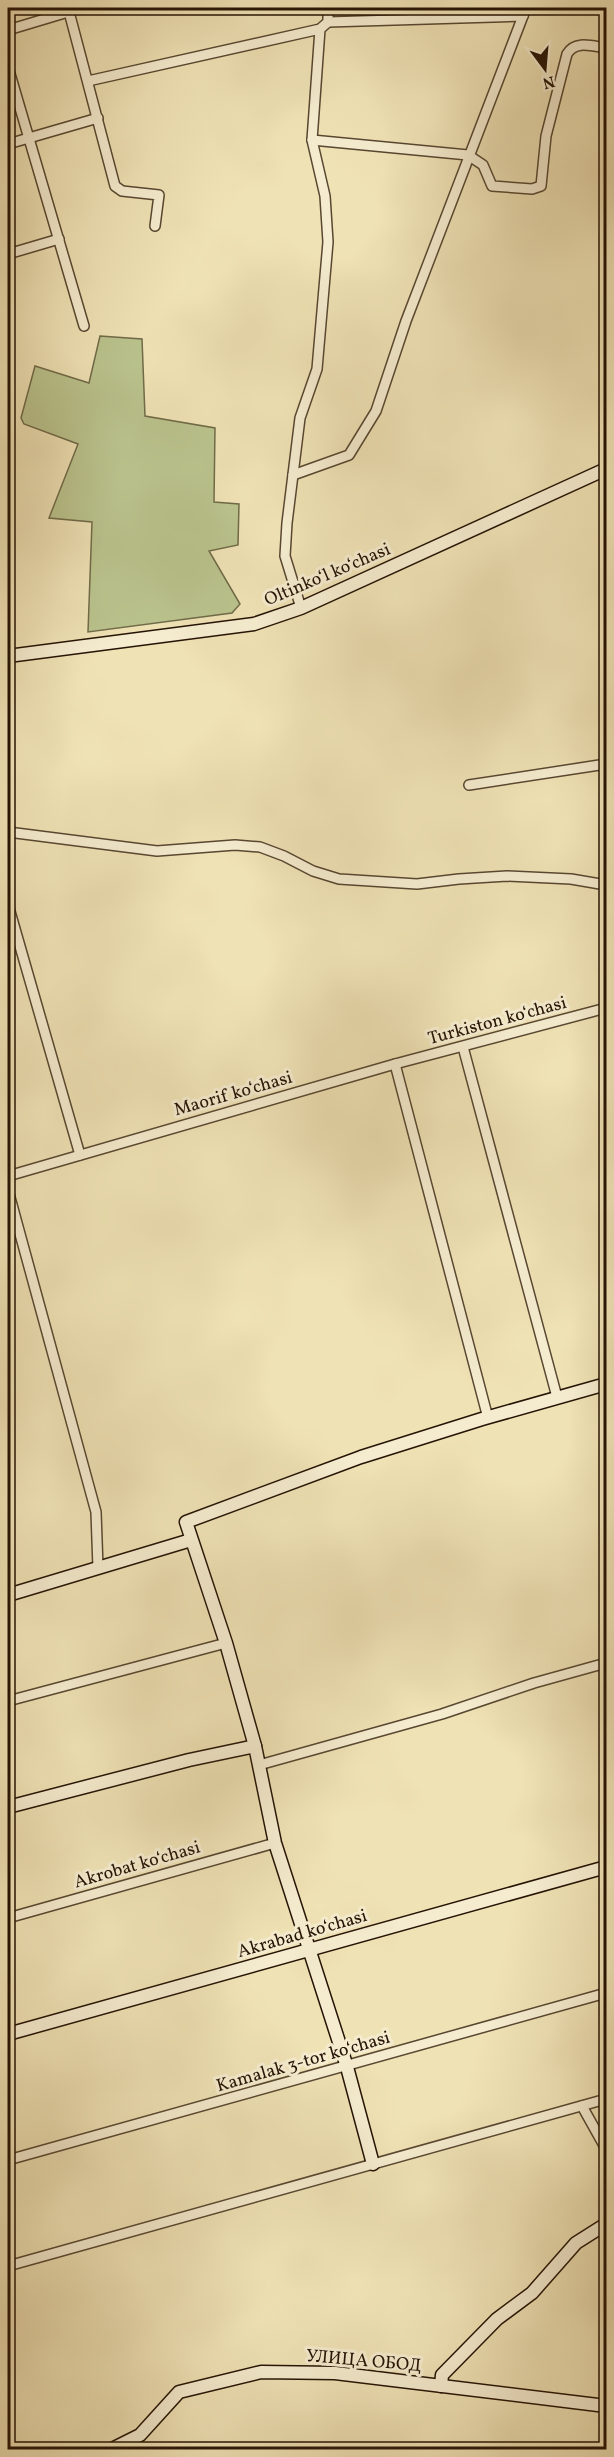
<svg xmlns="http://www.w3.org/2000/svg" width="614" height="2457" font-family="Vollkorn,serif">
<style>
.green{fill:#bac38d;stroke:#706b49;stroke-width:1.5}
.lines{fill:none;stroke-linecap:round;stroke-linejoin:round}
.street-casing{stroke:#584731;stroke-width:12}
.secondary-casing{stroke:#251305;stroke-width:15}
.street{stroke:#f5eccf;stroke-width:9}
.secondary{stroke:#f5eccf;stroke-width:12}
.labels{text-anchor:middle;stroke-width:6;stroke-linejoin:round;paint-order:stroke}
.street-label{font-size:18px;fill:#251305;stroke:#f5eccf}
</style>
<rect width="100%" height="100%" fill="#efe2b5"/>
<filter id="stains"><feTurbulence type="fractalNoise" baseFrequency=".00333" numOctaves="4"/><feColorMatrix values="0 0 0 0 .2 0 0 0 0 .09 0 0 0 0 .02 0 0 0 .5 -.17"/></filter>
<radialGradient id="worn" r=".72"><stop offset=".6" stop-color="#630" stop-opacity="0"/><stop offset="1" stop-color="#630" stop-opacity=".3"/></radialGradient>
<!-- green -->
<polygon class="green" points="100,336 142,339 145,416 215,428 214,502 239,504 238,545 209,551 240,604 232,613 88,632 92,522 49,518 78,444 24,424 21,418 35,366 89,383"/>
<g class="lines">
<defs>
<g id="street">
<polyline points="68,8 115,186 122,191 159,195 155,226"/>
<polyline points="328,8 328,22"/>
<polyline points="8,30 68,12"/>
<polyline points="8,67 84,326"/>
<polyline points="88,81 320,29 328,22 523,16"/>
<path d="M312,140L468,155L483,165L492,186L532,189L541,186L546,136L567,54C575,40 592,46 606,48"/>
<polyline points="8,144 98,118"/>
<polyline points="8,254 59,239"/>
<polyline points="293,475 349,455 376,411 406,321 526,8"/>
<polyline points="301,608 285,556 287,523 300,418 317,369 328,242 325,196 312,140 320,29"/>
<polyline points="469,785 606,764"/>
<polyline points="8,832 157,851 235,845 260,847 284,856 313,871 339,879 417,884 459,879 507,876 571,879 606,885"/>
<polyline points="9,908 80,1155"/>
<polyline points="463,1047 557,1397"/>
<polyline points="395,1064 488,1418"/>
<polyline points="8,1176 395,1064 606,1008"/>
<polyline points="8,1190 96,1512 98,1568"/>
<polyline points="8,1701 226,1643"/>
<polyline points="259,1765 442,1714 534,1683 606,1663"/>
<polyline points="8,1918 275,1843"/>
<polyline points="582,2106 606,2149"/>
<polyline points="8,2160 606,1993"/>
<polyline points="8,2266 606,2099"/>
</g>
<g id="secondary">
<polyline points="8,656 254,624 301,608 606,469"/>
<polyline points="8,1595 191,1540"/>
<polyline points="8,1807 189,1760 255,1746"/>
<polyline points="8,2034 606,1867"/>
<polyline points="373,2164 347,2067 275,1843 255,1746 226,1643 186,1522 361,1457 482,1419 606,1384"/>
<polyline points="441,2386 442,2375 497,2319 532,2293 576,2243 606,2224"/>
<polyline points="110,2450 140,2435 179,2392 261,2372 335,2373 606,2406"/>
</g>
</defs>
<!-- street casing -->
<use href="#street" class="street-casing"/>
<!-- secondary casing -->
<use href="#secondary" class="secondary-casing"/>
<!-- street -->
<use href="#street" class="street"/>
<!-- secondary -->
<use href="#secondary" class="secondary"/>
</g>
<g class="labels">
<!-- street labels -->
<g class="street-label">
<text transform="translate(327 574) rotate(-23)" y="6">Oltinkoʻl koʻchasi</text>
<text transform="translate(497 1020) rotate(-15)" y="6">Turkiston koʻchasi</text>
<text transform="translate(233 1093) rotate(-16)" y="6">Maorif koʻchasi</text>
<text transform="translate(137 1864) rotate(-16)" y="6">Akrobat koʻchasi</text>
<text transform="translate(302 1933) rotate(-16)" y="6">Akrabad koʻchasi</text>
<text transform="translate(303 2061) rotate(-16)" y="6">Kamalak 3-tor koʻchasi</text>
<text transform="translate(364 2360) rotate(5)" y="6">УЛИЦА ОБОД</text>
</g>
</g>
<!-- margin -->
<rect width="614" height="2457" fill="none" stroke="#efe2b5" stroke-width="30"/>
<rect x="9" y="9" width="596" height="2439" fill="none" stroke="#251305" stroke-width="3"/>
<rect x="15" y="15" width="584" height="2427" fill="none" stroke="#251305" stroke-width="1.5"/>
<!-- north arrow -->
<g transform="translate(545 69) rotate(164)" stroke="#f5eccf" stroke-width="4.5" paint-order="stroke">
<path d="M0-4.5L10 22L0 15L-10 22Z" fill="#251305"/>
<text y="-9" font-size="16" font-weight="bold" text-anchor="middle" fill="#251305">N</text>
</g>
<rect width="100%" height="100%" filter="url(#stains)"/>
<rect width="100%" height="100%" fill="url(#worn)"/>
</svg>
